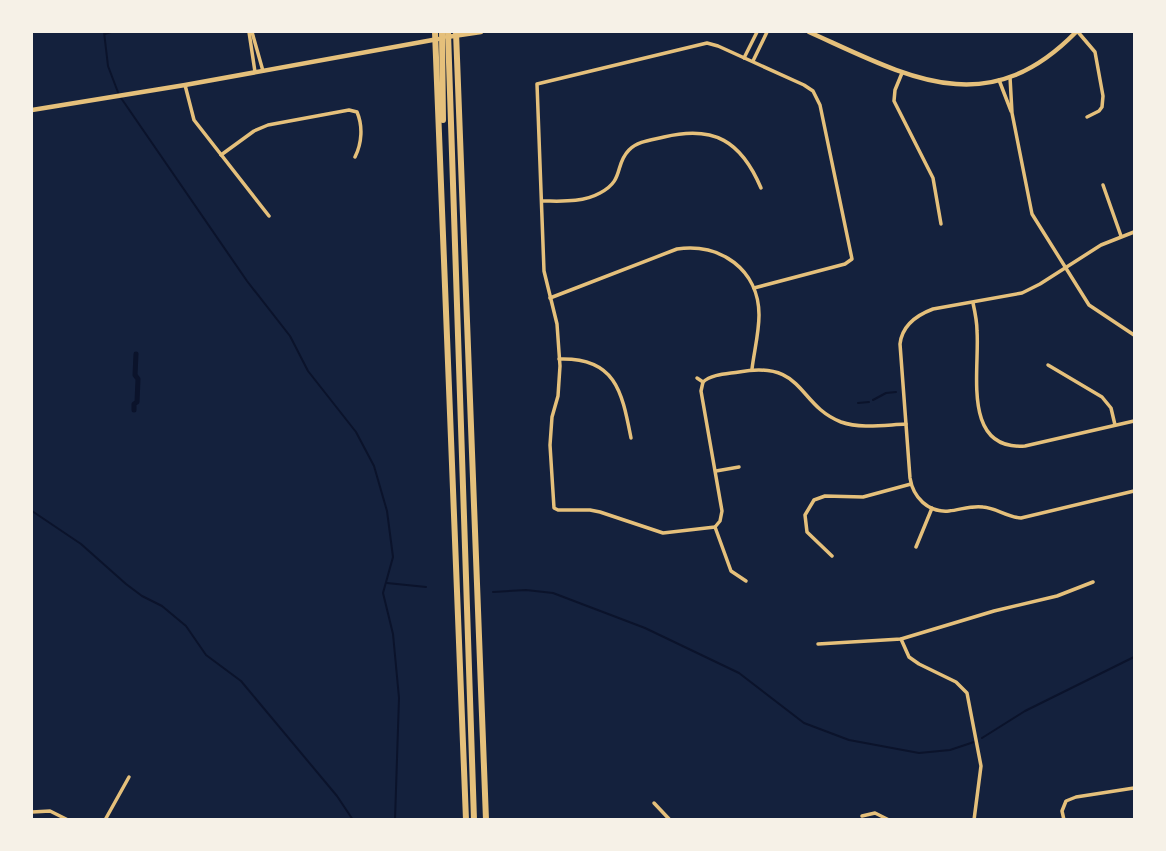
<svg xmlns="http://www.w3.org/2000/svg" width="1166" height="851" font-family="'Golos Text',sans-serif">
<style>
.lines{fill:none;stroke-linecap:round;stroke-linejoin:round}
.stream{stroke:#0b132b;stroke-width:2}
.canal{stroke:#0b132b;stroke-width:5}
.minor{stroke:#e5c07b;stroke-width:3.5}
.tertiary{stroke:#e5c07b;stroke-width:4.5}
.motorway{stroke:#e5c07b;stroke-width:6}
</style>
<rect width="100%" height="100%" fill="#14213d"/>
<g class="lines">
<!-- stream -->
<g class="stream">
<polyline points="104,32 108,66 119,95 247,281 290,336 308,371 356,432 374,466 387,511 393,557 383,593 393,634 399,698 395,820"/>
<polyline points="105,34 111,32"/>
<polyline points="873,400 886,393 896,392"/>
<polyline points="858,403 869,402"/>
<polyline points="32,511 81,544 126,584 142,596 162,606 186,626 206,655 241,681 337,796 353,820"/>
<polyline points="387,583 426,587"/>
<polyline points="493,592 526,590 553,593 645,628 739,673 804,723 849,740 919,753 950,750 974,742"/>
<polyline points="982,738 1025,711 1134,657"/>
</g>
<!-- canal -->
<polyline class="canal" points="134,410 134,404 137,402 138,379 135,375 136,354"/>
<!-- minor -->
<g class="minor">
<polyline points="249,32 255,72"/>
<polyline points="252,32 263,71"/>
<polyline points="1078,32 1095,52 1103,96 1102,107 1099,111 1087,117"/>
<polyline points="744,58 757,32"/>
<polyline points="753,61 767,32"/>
<polyline points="902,73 895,90 894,101 933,178 941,224"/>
<polyline points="1010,77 1012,113 1032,214 1089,305 1134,335"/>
<polyline points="999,80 1011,111"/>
<polyline points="185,85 194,120 269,216"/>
<path d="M221,155L254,131L268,125L349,110L357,112C363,126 362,143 355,157"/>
<polyline points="1103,185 1121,236"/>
<path d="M542,201C561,201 582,203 600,193C625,180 614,165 629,150C638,141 652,140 664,137C714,125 741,141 761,188"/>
<path d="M1134,232L1101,245L1040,284L1022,293L933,309C917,315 902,326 900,344L910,478C913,497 928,513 949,511C960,510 972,505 983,507C996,508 1007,517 1021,518L1134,491"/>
<path d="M754,288L845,264L852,259L820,105L813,91L804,85L718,46L707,43L537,84L544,271L557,324L560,366L558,396L552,417L550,445L554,508L558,510H590L600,512L663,533L715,527L720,521L722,511L701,391L703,382C712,374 727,374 739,372C805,360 797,405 841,422C861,429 884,425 906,424"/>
<path d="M550,298L677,249C720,242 759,270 759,315C759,333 754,352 752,369"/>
<path d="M973,303C975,312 977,322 977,331C980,369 961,451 1025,446L1134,421"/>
<path d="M559,359C616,357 622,392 631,438"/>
<polyline points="1048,365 1102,397 1111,408 1115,425"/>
<polyline points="697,378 703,382"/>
<polyline points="716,471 739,467"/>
<polyline points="715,527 731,571 746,581"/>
<polyline points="916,547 932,508"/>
<polyline points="832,556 807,532 805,515 814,500 825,496 863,497 911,484"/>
<polyline points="901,639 909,657 919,664 956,682 967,693 981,766 974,820"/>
<polyline points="818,644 901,639 994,611 1057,596 1093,582"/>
<polyline points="654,803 670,820"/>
<polyline points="32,812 50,811 68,820"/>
<polyline points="862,816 875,813 889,820"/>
<polyline points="105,820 129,777"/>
<polyline points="1064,820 1062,811 1066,801 1076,797 1134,788"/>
</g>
<!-- tertiary -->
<g class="tertiary">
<path d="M809,32C907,76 986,124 1076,32"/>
<polyline points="447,37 481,32"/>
<polyline points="32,110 185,85 438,39"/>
</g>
<!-- motorway -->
<g class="motorway">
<polyline points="435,32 466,820"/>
<polyline points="442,32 443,120"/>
<polyline points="448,32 474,820"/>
<polyline points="456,32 486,820"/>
</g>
</g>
<!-- border -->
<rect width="1166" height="851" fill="none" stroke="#f6f1e7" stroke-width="66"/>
</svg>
